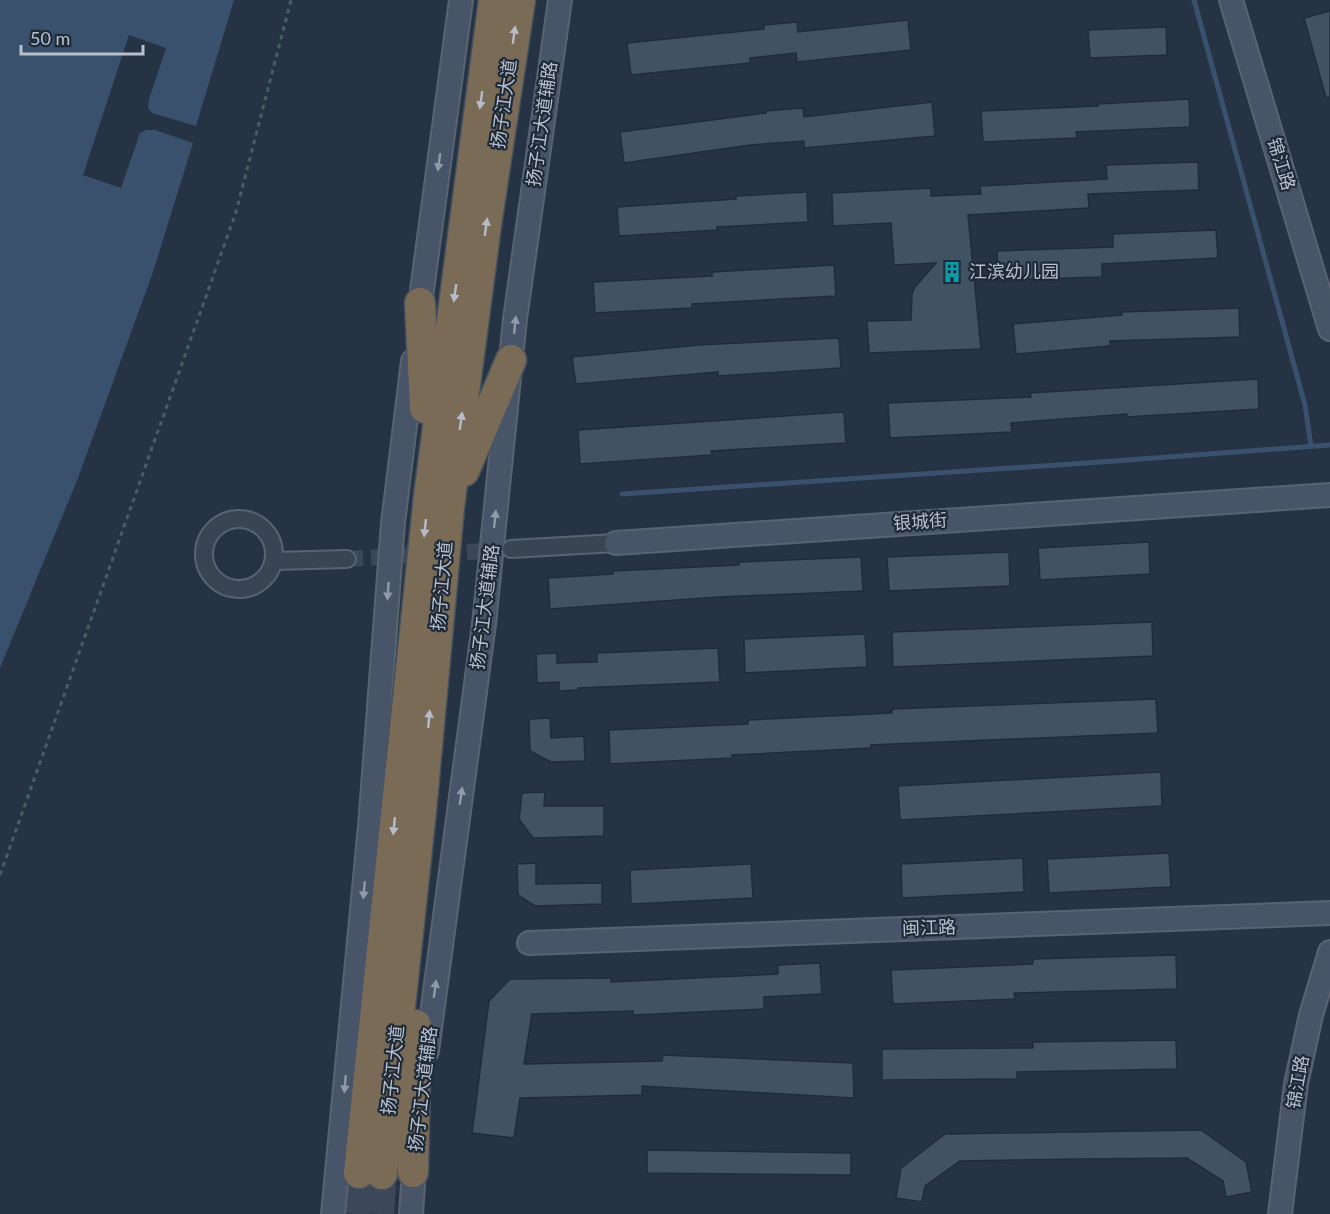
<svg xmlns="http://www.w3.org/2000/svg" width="1330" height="1214" font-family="Lato,'Noto Sans SC',sans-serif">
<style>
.water{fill:#3a516d}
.pier{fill:#263344}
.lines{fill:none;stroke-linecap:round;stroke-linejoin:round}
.stream{stroke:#3a516d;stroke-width:5}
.building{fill:#415263;stroke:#212c3b;stroke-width:1.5}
.street-tunnel{stroke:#3c4859;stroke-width:16;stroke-dasharray:16 8;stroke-linecap:butt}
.highway-tunnel{stroke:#3c4859;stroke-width:30;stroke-dasharray:30 15;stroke-linecap:butt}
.street-casing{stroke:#596371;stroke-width:20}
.secondary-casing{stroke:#596371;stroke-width:26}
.highway-casing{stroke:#45505e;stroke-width:33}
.path{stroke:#465f61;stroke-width:3;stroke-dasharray:4.5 4.5;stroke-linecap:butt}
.street{stroke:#3a4554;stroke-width:16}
.secondary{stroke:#485467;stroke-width:22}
.highway{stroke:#7a6b57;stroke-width:30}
.oneway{fill:#b5bcc7}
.oneway2{fill:#919aa9}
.labels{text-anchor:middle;stroke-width:4.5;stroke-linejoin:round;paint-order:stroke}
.street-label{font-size:18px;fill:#b8c0cd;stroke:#1f2a39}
.poi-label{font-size:18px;fill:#b8c0cd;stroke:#1f2a39;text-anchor:start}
</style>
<rect width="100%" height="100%" fill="#263344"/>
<!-- water -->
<polygon class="water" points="0,0 234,0 196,126 193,143 153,272 78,478 0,668"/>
<!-- pier -->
<polygon class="pier" points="129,35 166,48 149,99 148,108 152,113 196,126 193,143 155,130 146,130 140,133 121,188 83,175"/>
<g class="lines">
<!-- stream -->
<g class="stream">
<polyline points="1194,0 1305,405 1311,446"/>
<polyline points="622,494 1087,463 1330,445"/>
</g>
</g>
<!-- building -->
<g class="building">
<polygon points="1330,11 1330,97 1326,98 1304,18"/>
<polygon points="908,20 911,50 797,62 796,53 750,58 750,63 631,75 627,43 764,29 764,25 797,22 798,32"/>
<polygon points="1166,27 1167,55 1090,58 1088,30"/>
<polygon points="1189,99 1190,127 1076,132 1077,138 983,142 981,111 1098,106 1098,104"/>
<polygon points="932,102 935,136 804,148 804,141 750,145 624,163 620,132 766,113 766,111 803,108 804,117"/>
<polygon points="1198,162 1199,190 1088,194 1089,208 968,215 981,349 869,353 867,321 911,320 912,294 915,287 936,263 894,265 891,223 833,226 832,193 931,188 931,196 981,194 980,186 1107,179 1106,165"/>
<polygon points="807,192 808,222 717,227 717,230 619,236 617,207 736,199 736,196"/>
<polygon points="1216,230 1218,258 1102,264 1102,277 998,280 997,251 1113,247 1113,234"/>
<polygon points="834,265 836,296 692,304 692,308 595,313 593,282 712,276 712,272"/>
<polygon points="1239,308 1240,337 1110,341 1110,346 1016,354 1013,324 1122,315 1122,312"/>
<polygon points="839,338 841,368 718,376 718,372 576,384 572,357 699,345"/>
<polygon points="1258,379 1259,409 1127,417 1127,414 1011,423 1012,432 890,438 888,403 1031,397 1030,393"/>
<polygon points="844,412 846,443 711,451 712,455 580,464 578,430"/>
<polygon points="1149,542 1150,574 1040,580 1038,548"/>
<polygon points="1009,552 1010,586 889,591 887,557"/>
<polygon points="861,557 863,591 719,597 550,609 548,578 613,574 613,571 739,565 739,562"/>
<polygon points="1152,622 1153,656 893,667 892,632"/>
<polygon points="865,634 867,667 745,673 744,639"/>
<polygon points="718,648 720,682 578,688 578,690 559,691 559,682 537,683 536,654 557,653 557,663 597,662 597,653"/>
<polygon points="1156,699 1158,733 871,745 871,748 732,755 732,758 610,764 609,730 748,724 748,720 892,713 892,709"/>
<polygon points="550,718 551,738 584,736 585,761 551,762 530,751 529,719"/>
<polygon points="1161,772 1162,806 900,820 898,786"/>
<polygon points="545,792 544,806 604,806 604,836 533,838 519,819 522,793"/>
<polygon points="1169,853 1171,887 1049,893 1047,859"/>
<polygon points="1023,858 1024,892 902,898 901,864"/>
<polygon points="536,863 536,884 602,883 602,904 535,906 518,895 517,864"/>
<polygon points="751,864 753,898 631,904 630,870"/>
<polygon points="1176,955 1177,989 1014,993 1015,999 893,1004 891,970 1033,964 1033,959"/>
<polygon points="820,963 822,994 764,997 764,1009 633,1015 633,1011 532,1014 524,1064 662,1061 663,1055 853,1063 854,1098 642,1086 642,1095 520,1098 514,1138 472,1133 489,1001 510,979 611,978 611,982 778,974 778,965"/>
<polygon points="1176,1040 1177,1069 1017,1072 1017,1079 882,1080 882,1049 1033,1048 1033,1042"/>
<polygon points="1201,1130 1246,1162 1252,1192 1226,1197 1223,1181 1187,1158 1083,1159 960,1161 925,1186 922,1202 896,1198 901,1168 945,1134"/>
<polygon points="647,1150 851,1153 851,1175 647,1173"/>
</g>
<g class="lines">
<!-- street-tunnel -->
<polyline class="street-tunnel" points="347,559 501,550"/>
<!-- highway-tunnel -->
<g class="highway-tunnel">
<polyline points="355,1214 359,1173"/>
<polyline points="379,1214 382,1174"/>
</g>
<defs>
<g id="street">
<circle cx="239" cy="554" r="35"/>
<polyline points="511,549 616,543"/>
<polyline points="274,561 347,559"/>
</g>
<g id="secondary">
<polyline points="1231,0 1330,329"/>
<polyline points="418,320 461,0"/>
<polyline points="616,543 1330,495"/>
<polyline points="529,943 1330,913"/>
<polyline points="427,1051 484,624 515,319 560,0"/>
<polyline points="333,1214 370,826 393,523 413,361"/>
<polyline points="411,1214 415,1156"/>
<polyline points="1280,1214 1296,1084 1311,1015 1330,952"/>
</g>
<g id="highway">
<polyline points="420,303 425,408"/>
<polyline points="464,471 511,360"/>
<polyline points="413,1172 416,1025"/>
<polyline points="359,1173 429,496 494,0"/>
<polyline points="382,1174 421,811 449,507 486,225 520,0"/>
</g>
</defs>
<!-- street casing -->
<use href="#street" class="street-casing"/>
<!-- secondary casing -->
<use href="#secondary" class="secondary-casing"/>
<!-- highway casing -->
<use href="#highway" class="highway-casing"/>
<!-- path -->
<polyline class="path" points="0,875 236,212 291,0"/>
<!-- street -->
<use href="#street" class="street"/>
<!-- secondary -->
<use href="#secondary" class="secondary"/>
<!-- highway -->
<use href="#highway" class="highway"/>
</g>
<!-- one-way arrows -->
<defs><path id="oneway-solid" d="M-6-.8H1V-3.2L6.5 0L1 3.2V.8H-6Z" transform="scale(1.5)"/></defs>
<g class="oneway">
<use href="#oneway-solid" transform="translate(514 35) rotate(-82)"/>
<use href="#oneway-solid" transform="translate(481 100) rotate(98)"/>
<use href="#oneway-solid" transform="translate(486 227) rotate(-82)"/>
<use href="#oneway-solid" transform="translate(455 293) rotate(98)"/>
<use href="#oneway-solid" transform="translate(461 421) rotate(-82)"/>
<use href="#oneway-solid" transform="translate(425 528) rotate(96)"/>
<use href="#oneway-solid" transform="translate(429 719) rotate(-85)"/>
<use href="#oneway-solid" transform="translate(394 826) rotate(96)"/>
</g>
<g class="oneway2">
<use href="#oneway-solid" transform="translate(439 162) rotate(98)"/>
<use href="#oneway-solid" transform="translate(515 325) rotate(-84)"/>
<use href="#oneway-solid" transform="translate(495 519) rotate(-84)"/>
<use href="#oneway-solid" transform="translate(388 591) rotate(94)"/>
<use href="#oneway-solid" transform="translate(461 796) rotate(-82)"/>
<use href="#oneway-solid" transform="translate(364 890) rotate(95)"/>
<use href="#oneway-solid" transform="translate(435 989) rotate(-82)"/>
<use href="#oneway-solid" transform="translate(345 1084) rotate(95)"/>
</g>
<!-- icons -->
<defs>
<symbol id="building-bare" viewBox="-9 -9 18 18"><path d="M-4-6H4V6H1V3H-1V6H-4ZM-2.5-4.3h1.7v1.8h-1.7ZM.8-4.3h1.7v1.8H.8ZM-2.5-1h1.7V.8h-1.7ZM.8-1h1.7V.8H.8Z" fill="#0f9aa8" stroke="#1f2a39" stroke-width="2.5" paint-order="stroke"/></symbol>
</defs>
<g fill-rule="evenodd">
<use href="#building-bare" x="937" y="257" width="30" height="30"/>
</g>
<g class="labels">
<!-- street labels -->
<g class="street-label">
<text transform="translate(504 104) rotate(-82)" y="6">扬子江大道</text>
<text transform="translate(542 124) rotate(-82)" y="6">扬子江大道辅路</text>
<text transform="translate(1281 164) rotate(73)" y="6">锦江路</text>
<text transform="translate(920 522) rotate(-4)" y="6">银城街</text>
<text transform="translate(442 586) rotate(-85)" y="6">扬子江大道</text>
<text transform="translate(485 607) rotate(-83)" y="6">扬子江大道辅路</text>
<text transform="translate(929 928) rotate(-2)" y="6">闽江路</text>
<text transform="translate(393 1070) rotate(-84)" y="6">扬子江大道</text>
<text transform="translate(1298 1082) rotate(-80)" y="6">锦江路</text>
<text transform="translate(423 1089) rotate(-83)" y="6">扬子江大道辅路</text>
</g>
<!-- poi labels -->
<g class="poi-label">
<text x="969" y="278">江滨幼儿园</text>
</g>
</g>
<!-- scale -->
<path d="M21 45v9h122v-9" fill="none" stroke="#b8c0cd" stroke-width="3"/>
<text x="30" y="45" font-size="18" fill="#b8c0cd" stroke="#1f2a39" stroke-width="4.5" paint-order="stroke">50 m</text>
</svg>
